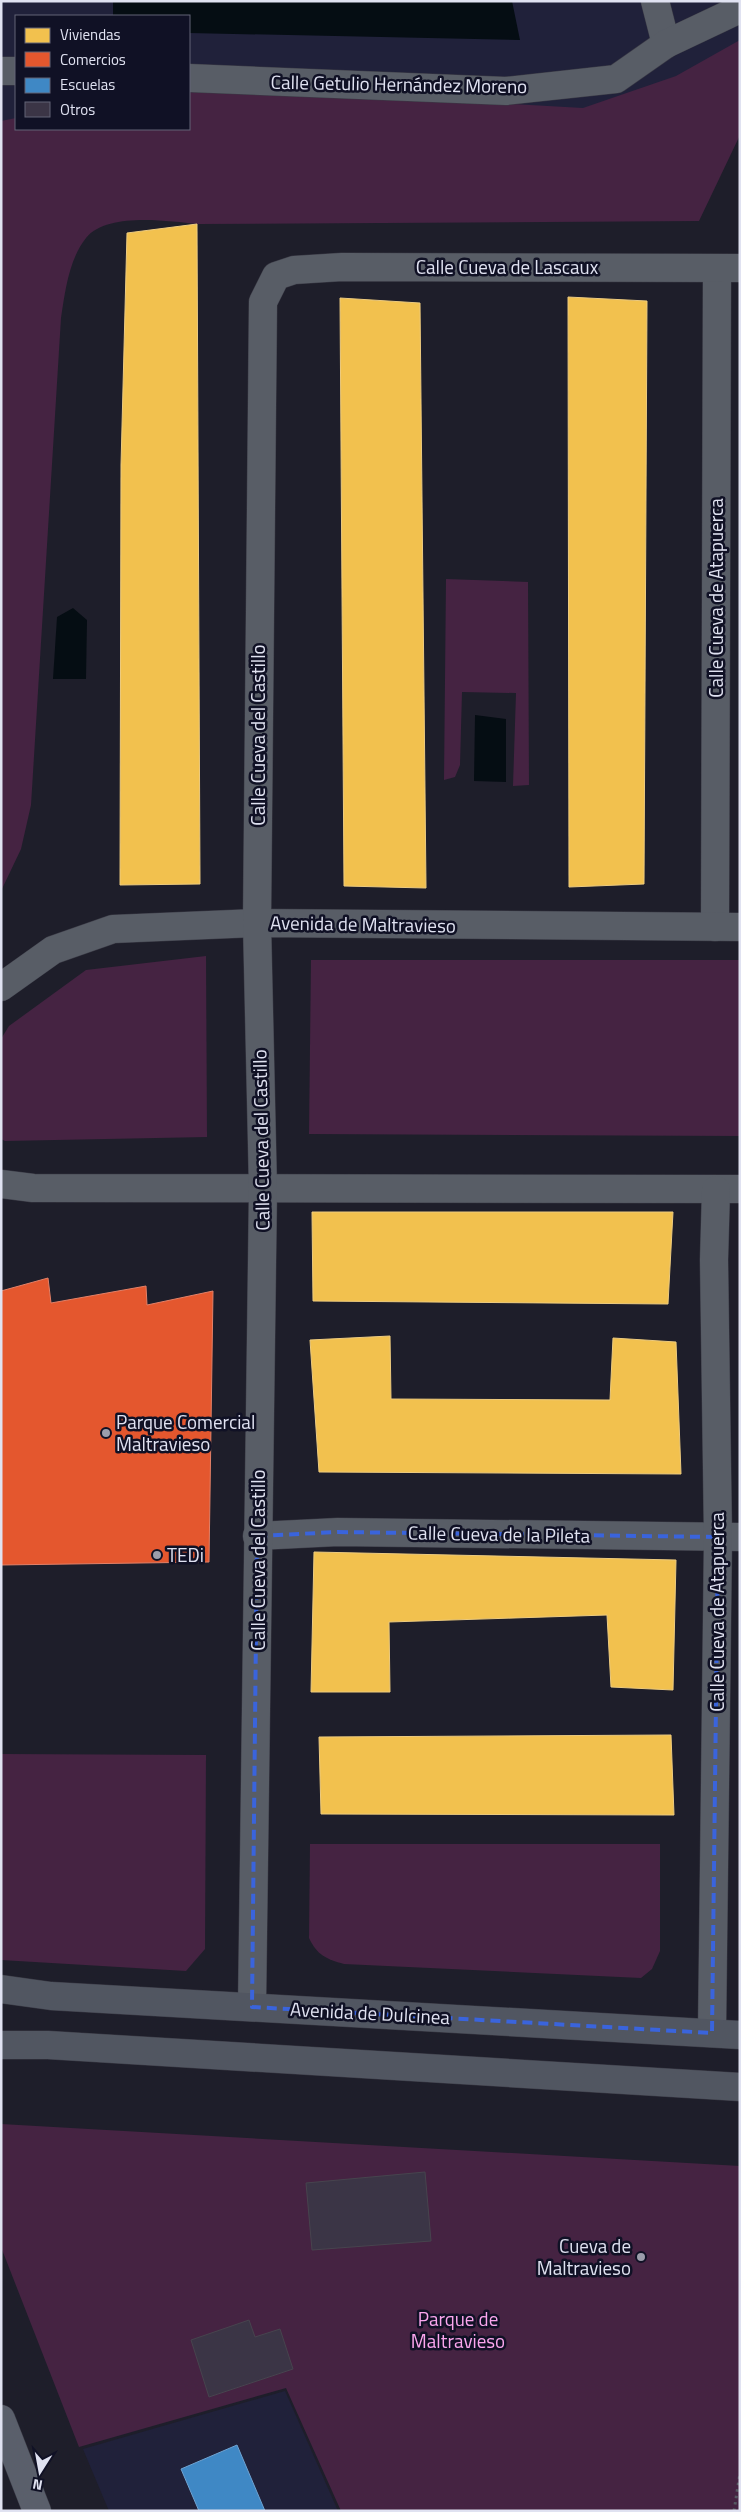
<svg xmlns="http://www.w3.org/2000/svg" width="741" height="2512" font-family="'Titillium Web',sans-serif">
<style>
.built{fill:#20213a}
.green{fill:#452342}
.water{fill:#050d13}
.homes{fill:#f2c14e;stroke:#edcb7f}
.shops{fill:#e4572e;stroke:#e38168}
.schools{fill:#3f88c5;stroke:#6fa3d2}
.building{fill:#3b3546;stroke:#47444e}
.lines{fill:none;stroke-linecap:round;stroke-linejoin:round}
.minor-casing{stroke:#3a3a45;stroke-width:29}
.secondary-casing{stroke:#3a3a45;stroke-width:29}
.primary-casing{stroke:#3a3a45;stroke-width:29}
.path{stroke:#565a63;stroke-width:3;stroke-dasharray:2.5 4;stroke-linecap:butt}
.minor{stroke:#585d66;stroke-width:28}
.secondary{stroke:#515661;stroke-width:28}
.primary{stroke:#5a5f6b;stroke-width:28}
.marked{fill:none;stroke:#3a64dc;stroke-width:4;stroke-dasharray:10 6;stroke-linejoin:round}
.poi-dot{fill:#9c9dab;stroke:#101125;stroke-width:2}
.labels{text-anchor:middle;stroke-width:5;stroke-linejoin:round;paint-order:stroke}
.street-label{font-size:19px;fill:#e0e2f1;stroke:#101125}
.poi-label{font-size:19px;fill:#e0e2f1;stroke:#101125;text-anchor:start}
.park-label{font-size:19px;fill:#fba6ee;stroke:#101125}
</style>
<rect width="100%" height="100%" fill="#1e1e2a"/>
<!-- built -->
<g class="built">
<polygon points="1,1 740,1 740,73 646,127 189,125 189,16 16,16 16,124 1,124"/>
<polygon points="285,2391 338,2511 109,2511 83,2449"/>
</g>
<!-- green -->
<g class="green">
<path d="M740,40V135L699,221L197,224C167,221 107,212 86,238C69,259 65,292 61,318L31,805L21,849L1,891V121L16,118V129H189V89L205,86L583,108L676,76Z"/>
<polygon points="446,579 528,582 529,785 513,786 516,693 462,692 460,765 455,777 444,780"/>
<polygon points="206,956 207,1137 5,1141 1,1139 1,1039 9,1026 86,970"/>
<polygon points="311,960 740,960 740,1136 309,1134"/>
<polygon points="1,1754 206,1755 205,1949 186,1971 1,1960"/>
<path d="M310,1844H660V1951L652,1969L641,1978L344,1964C326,1959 317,1955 309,1938Z"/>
<polygon points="1,2124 740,2166 740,2511 341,2511 286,2388 79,2447 1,2247"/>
</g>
<!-- water -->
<g class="water">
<polygon points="113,1 512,1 520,40 189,33 189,16 113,16"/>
<polygon points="73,608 87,620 86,679 53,679 57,617"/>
<polygon points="475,715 506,719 506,782 474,781"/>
</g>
<!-- homes -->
<g class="homes">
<polygon points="197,224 200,884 120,885 121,465 127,233"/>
<polygon points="568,297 647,301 644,884 569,887"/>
<polygon points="340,298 420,303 426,888 344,886"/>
<polygon points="312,1212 673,1212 668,1304 313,1301"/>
<polygon points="390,1336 391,1399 610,1400 613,1338 676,1342 681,1474 319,1472 310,1340"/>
<polygon points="314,1552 676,1560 673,1690 611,1687 607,1615 389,1622 390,1692 311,1692"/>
<polygon points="671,1735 674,1815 321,1814 319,1737"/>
</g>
<!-- shops -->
<polygon class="shops" points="48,1278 51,1303 146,1286 147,1305 213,1291 209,1562 1,1565 1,1291"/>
<!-- schools -->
<polygon class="schools" points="237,2445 265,2511 199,2511 181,2469"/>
<!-- building -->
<g class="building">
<polygon points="425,2172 431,2241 312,2250 306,2183"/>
<polygon points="249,2320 255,2337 280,2329 293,2369 209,2397 191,2340"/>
</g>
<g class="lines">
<defs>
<g id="minor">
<polyline points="655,1 666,44"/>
<polyline points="1,71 16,71"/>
<polyline points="189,78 506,91 616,79 666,44 740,9"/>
<polyline points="715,927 717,269"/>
<polyline points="1,987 53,950 113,929 257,923 740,927"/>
<polyline points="1,1184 33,1188 740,1189"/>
<polyline points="257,1536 338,1532 740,1537"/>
<polyline points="252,2007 263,1189 257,923 263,302 276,276 294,270 342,267 740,268"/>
<polyline points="712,2033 718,1537 714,1260 716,1190"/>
</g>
<g id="secondary">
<polyline points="1,1989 51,1996 740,2035"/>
<polyline points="1,2045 48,2045 740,2087"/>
</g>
<polyline id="primary" points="1,2419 37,2511"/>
</defs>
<!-- minor casing -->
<use href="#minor" class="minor-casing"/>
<!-- secondary casing -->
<use href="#secondary" class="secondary-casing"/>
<!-- primary casing -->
<use href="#primary" class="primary-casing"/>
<!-- path -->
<polyline class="path" points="734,2511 740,2473"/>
<!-- minor -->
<use href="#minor" class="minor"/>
<!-- secondary -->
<use href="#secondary" class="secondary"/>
<!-- primary -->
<use href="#primary" class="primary"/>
</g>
<!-- marked area -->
<path class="marked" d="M338,1532L718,1537L712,2033L252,2007L257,1536Z"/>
<!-- markers -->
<g class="poi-dot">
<circle cx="106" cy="1433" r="5"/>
<circle cx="157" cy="1555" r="5"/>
<circle cx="641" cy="2257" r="5"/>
</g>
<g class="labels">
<!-- street labels -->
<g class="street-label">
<text transform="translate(399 84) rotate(1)" y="7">Calle Getulio Hernández Moreno</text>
<text x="507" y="274">Calle Cueva de Lascaux</text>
<text transform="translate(716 598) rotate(-90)" y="7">Calle Cueva de Atapuerca</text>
<text transform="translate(258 735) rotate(-90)" y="7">Calle Cueva del Castillo</text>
<text transform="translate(363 924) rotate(1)" y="7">Avenida de Maltravieso</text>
<text transform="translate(261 1140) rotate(-91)" y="7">Calle Cueva del Castillo</text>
<text transform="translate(499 1534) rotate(1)" y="7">Calle Cueva de la Pileta</text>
<text transform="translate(258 1560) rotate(-90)" y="7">Calle Cueva del Castillo</text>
<text transform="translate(717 1612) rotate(-90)" y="7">Calle Cueva de Atapuerca</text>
<text transform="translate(370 2013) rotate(3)" y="7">Avenida de Dulcinea</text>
</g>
<!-- poi labels -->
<g class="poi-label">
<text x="116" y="1429">Parque Comercial<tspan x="116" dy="22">Maltravieso</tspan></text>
<text x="167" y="1562">TEDi</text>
<text x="631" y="2253" text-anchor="end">Cueva de<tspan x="631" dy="22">Maltravieso</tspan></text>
</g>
<!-- park labels -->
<g class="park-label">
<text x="458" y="2326">Parque de<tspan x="458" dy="22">Maltravieso</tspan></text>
</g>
</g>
<!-- border -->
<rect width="741" height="2512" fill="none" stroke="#e0e2f1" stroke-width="5"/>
<!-- legend -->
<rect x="15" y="15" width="175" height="115" fill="#101125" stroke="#636577"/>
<rect x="25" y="28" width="25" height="15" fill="#f2c14e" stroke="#636577"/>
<text x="60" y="40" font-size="15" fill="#e0e2f1">Viviendas</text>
<rect x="25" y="52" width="25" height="15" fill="#e4572e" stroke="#636577"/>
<text x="60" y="65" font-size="15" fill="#e0e2f1">Comercios</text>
<rect x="25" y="78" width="25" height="15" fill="#3f88c5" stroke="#636577"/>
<text x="60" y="90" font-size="15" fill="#e0e2f1">Escuelas</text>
<rect x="25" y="102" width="25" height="15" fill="#3b3546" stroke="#636577"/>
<text x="60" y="115" font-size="15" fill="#e0e2f1">Otros</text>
<!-- north arrow -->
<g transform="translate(40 2472) rotate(191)" stroke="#101125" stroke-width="4" paint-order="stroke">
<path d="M0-4L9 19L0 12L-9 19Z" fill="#e0e2f1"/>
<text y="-8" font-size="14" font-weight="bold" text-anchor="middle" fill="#e0e2f1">N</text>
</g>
</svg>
